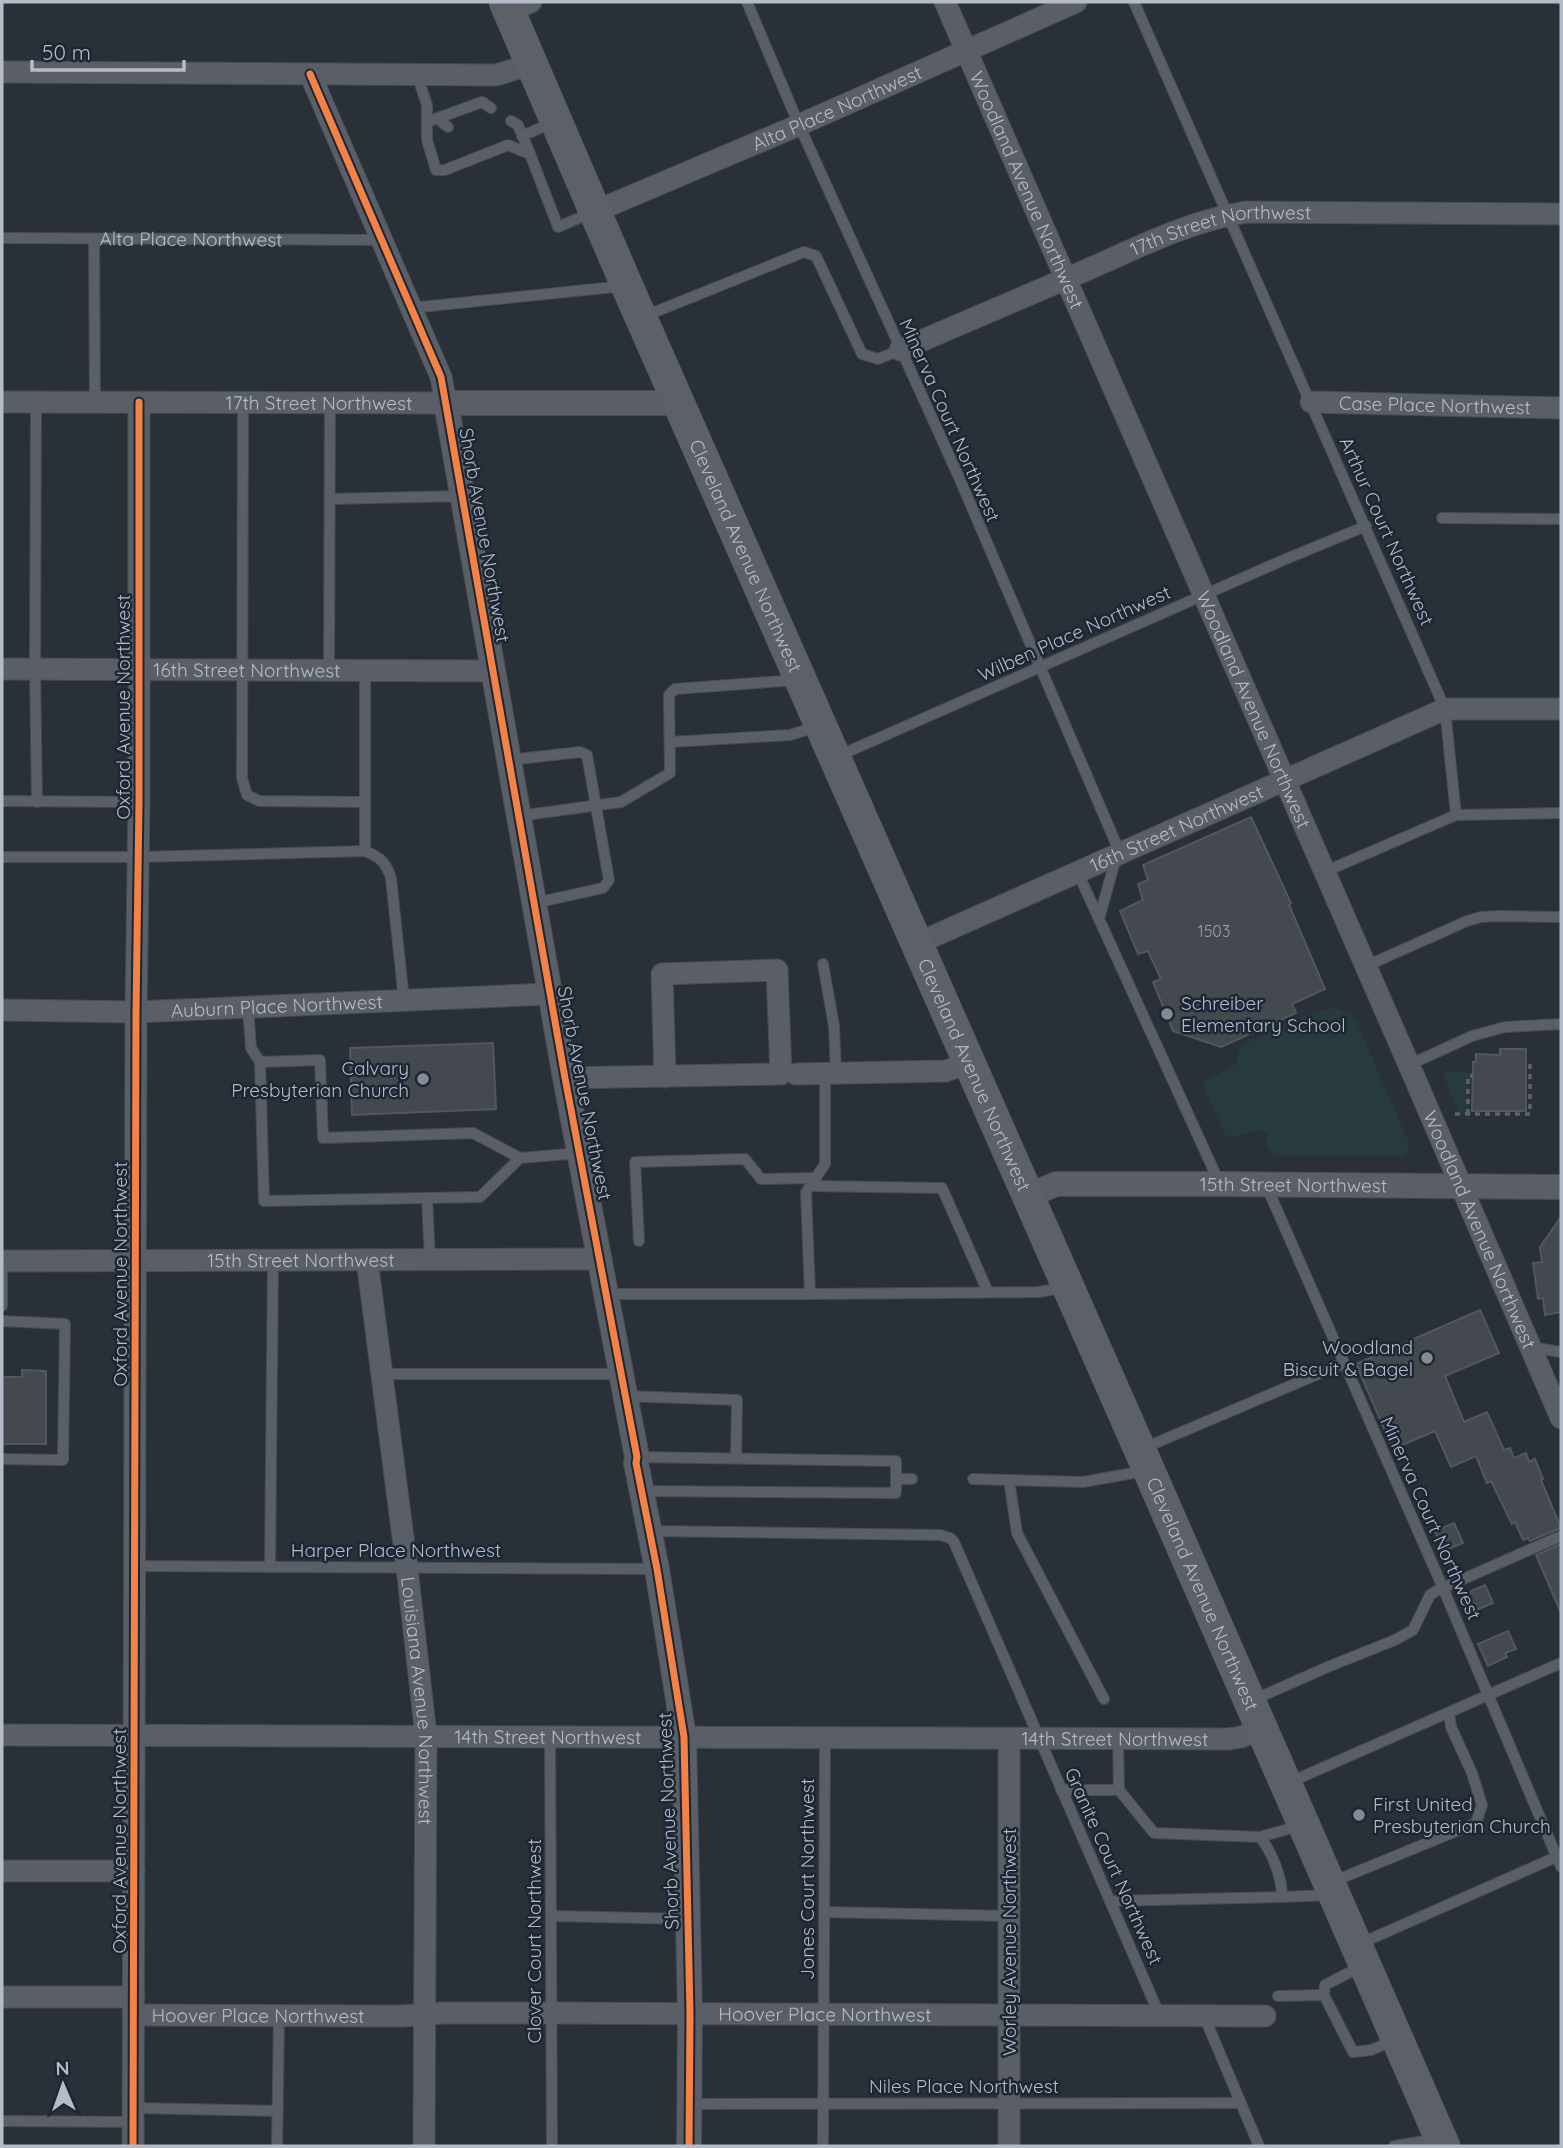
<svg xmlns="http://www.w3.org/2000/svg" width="1563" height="2148" font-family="Quicksand,sans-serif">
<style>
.green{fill:#273a3e}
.building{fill:#444950;stroke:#52575f;stroke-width:2}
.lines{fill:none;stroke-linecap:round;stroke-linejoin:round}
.service-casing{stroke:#484c53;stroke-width:12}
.minor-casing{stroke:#484c53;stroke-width:23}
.tertiary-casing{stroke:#484c53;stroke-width:26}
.primary-casing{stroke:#484c55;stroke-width:33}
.path{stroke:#5d636a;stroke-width:3.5;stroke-dasharray:5 5;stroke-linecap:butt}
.service{stroke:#5a5e66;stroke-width:10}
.minor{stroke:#5a5e66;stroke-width:21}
.tertiary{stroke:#5a5e66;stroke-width:24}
.primary{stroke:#5c6168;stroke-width:32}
.cycleway-casing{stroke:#1d2633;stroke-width:11}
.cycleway{stroke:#f48246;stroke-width:7}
.poi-dot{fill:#848b96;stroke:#1d2633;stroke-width:2.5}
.labels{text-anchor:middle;stroke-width:5;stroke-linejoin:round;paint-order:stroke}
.number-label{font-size:16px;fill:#989fab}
.street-label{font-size:19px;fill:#b4bcc9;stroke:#1d2633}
.poi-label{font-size:19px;fill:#b4bcc9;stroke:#1d2633;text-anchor:start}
</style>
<rect width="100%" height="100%" fill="#2a3038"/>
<!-- green -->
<g class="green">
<path d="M1334,1008L1350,1013L1356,1020L1409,1143L1407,1153L1401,1156H1279L1272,1154L1267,1145V1133L1261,1130L1232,1137L1225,1135L1205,1090L1204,1081L1230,1068L1237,1062L1239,1049L1243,1045C1271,1032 1303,1012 1334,1008Z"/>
<polygon points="1442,1072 1473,1072 1473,1076 1468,1076 1468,1114 1460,1114"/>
</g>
<!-- building -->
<g class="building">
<polygon points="1251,817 1291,903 1289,905 1325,989 1292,1004 1296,1013 1221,1047 1173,1031 1153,982 1161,979 1148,951 1138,954 1120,911 1143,900 1138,884 1148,880 1143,865"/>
<polygon points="493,1043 496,1109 352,1115 350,1048"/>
<polygon points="1500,1049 1526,1049 1526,1111 1472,1111 1473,1062 1476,1062 1476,1054 1500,1055"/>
<polygon points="1561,1217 1561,1312 1545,1315 1543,1298 1538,1299 1533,1263 1542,1262 1540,1247"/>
<polygon points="1480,1310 1499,1353 1445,1376 1464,1422 1487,1412 1504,1450 1510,1448 1514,1458 1526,1453 1529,1462 1535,1459 1543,1479 1541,1480 1561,1528 1530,1541 1528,1538 1523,1540 1515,1522 1512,1524 1491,1481 1487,1483 1476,1456 1451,1467 1435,1431 1393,1449 1356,1364"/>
<polygon points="22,1370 46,1371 46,1444 2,1444 2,1377 22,1377"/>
<polygon points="1454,1523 1463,1543 1443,1551 1435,1531"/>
<polygon points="1561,1544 1561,1613 1536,1555"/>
<polygon points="1485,1585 1493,1603 1467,1614 1459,1596"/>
<polygon points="1508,1631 1516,1649 1505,1653 1507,1657 1488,1666 1478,1644"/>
</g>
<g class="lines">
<defs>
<g id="service">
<polyline points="747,2 799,125 958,475 1120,853 1114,865 1099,919"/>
<polyline points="1134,2 1445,709 1456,815"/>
<polyline points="417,75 427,105 427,140 436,170 445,170 508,145 530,154 558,227 591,213"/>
<polyline points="437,118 448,127"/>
<polyline points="511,121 518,125 530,154"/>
<polyline points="427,122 482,102 491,108"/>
<polyline points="522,136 552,123"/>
<path id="s1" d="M2,238L381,240"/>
<polyline points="94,239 95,402"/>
<polyline points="411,308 624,286"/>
<polyline points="645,316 804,252 816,256 862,354 878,359 900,350"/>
<polyline points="36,402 35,669 37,802"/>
<polyline points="243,402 242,778 247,795 259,801 365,802"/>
<polyline points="330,499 462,496"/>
<polyline points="1442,518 1561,519"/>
<polyline points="329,670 330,402"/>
<polyline points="670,742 790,735 816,727"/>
<polyline points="838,756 1281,561 1366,526"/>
<polyline points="509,760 580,752 587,755 609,880 603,888 535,903"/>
<polyline points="2,801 139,802"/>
<polyline points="519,816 621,802 670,773 669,695 675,689 796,680"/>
<polyline points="365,851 365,670"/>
<path d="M2,857H139L365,851C380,857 386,862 391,878L404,1000"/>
<polyline points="1324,872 1456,815 1561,813"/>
<polyline points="1078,873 1220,1184"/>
<polyline points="823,964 834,1026 836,1073"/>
<polyline points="1366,966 1467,921 1481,917 1501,916 1561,917"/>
<polyline points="248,1007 251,1048 260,1062"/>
<polyline points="1409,1065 1472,1036 1505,1027 1561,1024"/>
<polyline points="520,1158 473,1133 323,1138 320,1060 260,1062 264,1201 480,1197 520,1158 580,1153"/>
<polyline points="1266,1185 1443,1588 1561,1867"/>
<polyline points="810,1186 942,1188 988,1292"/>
<polyline points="427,1198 430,1259"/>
<polyline points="639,1241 635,1162 745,1159 761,1179 816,1178"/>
<polyline points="607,1294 810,1294 806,1192 825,1164 825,1073"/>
<polyline points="810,1294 1039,1292 1066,1287"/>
<polyline points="2,1306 2,1261"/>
<polyline points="2,1321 65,1324 63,1460 2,1459"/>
<polyline points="1530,1347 1561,1352"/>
<polyline points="382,1374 621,1374"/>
<polyline points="625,1396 737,1400 736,1458"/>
<polyline points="1144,1448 1344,1363"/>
<polyline points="637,1457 896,1461 896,1493 642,1491"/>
<polyline points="896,1479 912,1479"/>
<polyline points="973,1479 1083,1482 1144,1471"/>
<polyline points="1009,1480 1017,1533 1104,1699"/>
<polyline points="650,1531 940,1535 950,1538 954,1542 1160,2016"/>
<polyline points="135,1566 657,1569"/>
<polyline points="270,1567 273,1261"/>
<polyline points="1253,1700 1330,1666 1395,1640 1413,1630 1430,1595 1436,1591 1561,1536"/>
<polyline points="550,1736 552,2146"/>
<polyline points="1288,1783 1561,1663"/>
<polyline points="1061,1790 1119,1790"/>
<polyline points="1260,1837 1302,1825"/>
<polyline points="1332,1882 1476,1823 1482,1805 1472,1773 1451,1727 1449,1713"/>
<polyline points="1282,1897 1331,1895"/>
<path d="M1110,1901L1282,1897C1282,1877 1272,1852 1260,1837L1154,1833L1119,1790L1118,1739"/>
<polyline points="824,1912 1010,1916"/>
<polyline points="552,1916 688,1919"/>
<polyline points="1359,1944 1561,1855"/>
<polyline points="1362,1966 1325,1985 1324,1995 1353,2052 1371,2050 1395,2040"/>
<polyline points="1278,1996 1324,1995"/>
<polyline points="1204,2016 1259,2146"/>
<polyline points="690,2104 1239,2103"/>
<polyline points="134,2108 278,2111"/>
<polyline points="2,2121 134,2122"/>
<polyline points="277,2146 279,2017"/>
<polyline points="823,2146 825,1738"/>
<polyline points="1394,2146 1437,2139"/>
</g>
<g id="minor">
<path id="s2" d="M945,2L1409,1065L1561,1418"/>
<polyline points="509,11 531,2"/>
<polyline points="2,72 496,75 532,64"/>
<path id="s3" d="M596,211L799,125L1076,2"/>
<path id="s4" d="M900,350C961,324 1021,298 1082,272C1135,249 1190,220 1247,212L1561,214"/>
<path id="s5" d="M2,402L446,403L441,377L310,74"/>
<path id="s6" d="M1311,402L1561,408"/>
<path id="s7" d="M2,669L493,671"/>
<path id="s8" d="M916,944L1445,709H1561"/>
<path id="s9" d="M2,1010L136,1012L550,994"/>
<polyline points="796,1074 946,1071 969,1063"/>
<polyline points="565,1078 781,1074 777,970 662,974 665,1077"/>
<path id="s10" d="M367,1260L407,1568L426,1736L424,2146"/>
<path id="s11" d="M2,1261L601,1259"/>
<path id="s12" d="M2,1735L1228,1739L1241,1737L1261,1729"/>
<polyline points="1009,1739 1009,2146"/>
<polyline points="2,1871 134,1871"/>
<polyline points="2,1997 134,1997"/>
<path id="s13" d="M134,2015L402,2016L444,2013H552L1265,2016"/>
<polyline points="133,2146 136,1012 139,802 139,402"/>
</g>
<g id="tertiary">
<polyline points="679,403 446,403 565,1078 637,1457 636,1463 657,1569 684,1737 690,2014 689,2146"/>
<path id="s14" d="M1028,1196L1056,1184H1220L1561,1187"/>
</g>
<g id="primary">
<path id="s15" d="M505,2L627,286L1140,1450L1444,2146"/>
</g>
</defs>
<!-- service casing -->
<use href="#service" class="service-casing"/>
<!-- minor casing -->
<use href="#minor" class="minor-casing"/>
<!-- tertiary casing -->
<use href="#tertiary" class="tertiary-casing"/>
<!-- primary casing -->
<use href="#primary" class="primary-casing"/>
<!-- path -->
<g class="path">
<polyline points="1455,1114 1530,1114 1530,1063"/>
<polyline points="1468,1114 1468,1076 1473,1076"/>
</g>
<!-- service -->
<use href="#service" class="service"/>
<!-- minor -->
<use href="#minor" class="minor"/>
<!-- tertiary -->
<use href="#tertiary" class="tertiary"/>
<!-- primary -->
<use href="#primary" class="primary"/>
<defs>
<g id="cycleway">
<polyline points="310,74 441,377 565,1078 637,1457 636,1463 657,1569 684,1737 690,2014 689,2146"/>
<polyline points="133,2146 136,1012 139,802 139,402"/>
</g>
</defs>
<!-- cycleway casing -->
<use href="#cycleway" class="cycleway-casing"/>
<!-- cycleway -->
<use href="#cycleway" class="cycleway"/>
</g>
<!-- markers -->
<g class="poi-dot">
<circle cx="1167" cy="1014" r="7"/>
<circle cx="423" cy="1079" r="7"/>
<circle cx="1427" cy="1358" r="7"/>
<circle cx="1359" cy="1815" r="7"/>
</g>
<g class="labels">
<!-- number labels -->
<g class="number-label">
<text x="1214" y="937">1503</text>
</g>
<!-- street labels -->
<g class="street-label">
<text dy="7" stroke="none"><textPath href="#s3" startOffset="262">Alta Place Northwest</textPath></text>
<text dy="7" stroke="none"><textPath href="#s2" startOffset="205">Woodland Avenue Northwest</textPath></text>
<text dy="7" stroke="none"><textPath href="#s4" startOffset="345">17th Street Northwest</textPath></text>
<text dy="7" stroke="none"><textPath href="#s1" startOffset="189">Alta Place Northwest</textPath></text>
<text dy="7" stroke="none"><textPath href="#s5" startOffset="317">17th Street Northwest</textPath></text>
<text dy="7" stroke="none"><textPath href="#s6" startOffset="124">Case Place Northwest</textPath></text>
<text transform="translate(950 420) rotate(66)" y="7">Minerva Court Northwest</text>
<text transform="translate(1387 531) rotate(66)" y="7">Arthur Court Northwest</text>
<text transform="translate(485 535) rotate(80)" y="7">Shorb Avenue Northwest</text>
<text dy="7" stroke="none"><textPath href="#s15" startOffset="604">Cleveland Avenue Northwest</textPath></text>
<text transform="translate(1074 633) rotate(-24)" y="7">Wilben Place Northwest</text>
<text dy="7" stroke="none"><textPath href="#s7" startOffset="245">16th Street Northwest</textPath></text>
<text transform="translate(123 707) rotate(-90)" y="7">Oxford Avenue Northwest</text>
<text dy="7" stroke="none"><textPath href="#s2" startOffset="772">Woodland Avenue Northwest</textPath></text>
<text dy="7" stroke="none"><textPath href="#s8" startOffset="285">16th Street Northwest</textPath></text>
<text dy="7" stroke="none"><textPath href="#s9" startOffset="275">Auburn Place Northwest</textPath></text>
<text dy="7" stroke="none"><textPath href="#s15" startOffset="1171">Cleveland Avenue Northwest</textPath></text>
<text transform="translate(585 1093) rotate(79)" y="7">Shorb Avenue Northwest</text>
<text dy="7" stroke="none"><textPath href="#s14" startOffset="268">15th Street Northwest</textPath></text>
<text dy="7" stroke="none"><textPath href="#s2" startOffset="1339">Woodland Avenue Northwest</textPath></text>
<text dy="7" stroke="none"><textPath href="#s11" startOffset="299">15th Street Northwest</textPath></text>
<text transform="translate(120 1274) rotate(-90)" y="7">Oxford Avenue Northwest</text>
<text transform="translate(1431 1518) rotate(66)" y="7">Minerva Court Northwest</text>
<text x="396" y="1557">Harper Place Northwest</text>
<text dy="7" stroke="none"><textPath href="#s15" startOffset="1738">Cleveland Avenue Northwest</textPath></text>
<text dy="7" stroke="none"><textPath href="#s10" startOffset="444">Louisiana Avenue Northwest</textPath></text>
<text dy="7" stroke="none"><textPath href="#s12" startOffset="546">14th Street Northwest</textPath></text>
<text dy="7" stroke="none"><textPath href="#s12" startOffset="1113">14th Street Northwest</textPath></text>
<text transform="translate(668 1821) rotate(-92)" y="7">Shorb Avenue Northwest</text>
<text transform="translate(119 1841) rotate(-90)" y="7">Oxford Avenue Northwest</text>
<text transform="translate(1114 1866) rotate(66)" y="7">Granite Court Northwest</text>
<text transform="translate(807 1879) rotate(-90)" y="7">Jones Court Northwest</text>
<text transform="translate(534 1941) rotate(-90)" y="7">Clover Court Northwest</text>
<text transform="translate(1009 1942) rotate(-90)" y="7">Worley Avenue Northwest</text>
<text dy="7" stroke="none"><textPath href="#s13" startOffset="691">Hoover Place Northwest</textPath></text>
<text dy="7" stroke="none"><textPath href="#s13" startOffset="124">Hoover Place Northwest</textPath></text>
<text x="964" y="2093">Niles Place Northwest</text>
</g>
<!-- poi labels -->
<g class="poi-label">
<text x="1181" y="1010">Schreiber<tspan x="1181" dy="22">Elementary School</tspan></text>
<text x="409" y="1075" text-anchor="end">Calvary<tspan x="409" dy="22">Presbyterian Church</tspan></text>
<text x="1413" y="1354" text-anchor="end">Woodland<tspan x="1413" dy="22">Biscuit &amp; Bagel</tspan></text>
<text x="1373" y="1811">First United<tspan x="1373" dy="22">Presbyterian Church</tspan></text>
</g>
</g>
<!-- border -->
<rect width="1563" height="2148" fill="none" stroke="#b4bcc9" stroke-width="7"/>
<!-- north arrow -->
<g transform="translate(63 2085) rotate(358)" stroke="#1d2633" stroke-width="5" paint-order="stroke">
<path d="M0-5L12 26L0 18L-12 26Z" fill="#b4bcc9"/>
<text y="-10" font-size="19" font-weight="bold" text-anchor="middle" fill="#b4bcc9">N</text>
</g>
<!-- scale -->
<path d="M32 60v10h152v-10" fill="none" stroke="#b4bcc9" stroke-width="3.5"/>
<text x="42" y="60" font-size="21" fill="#b4bcc9" stroke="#1d2633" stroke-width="5" paint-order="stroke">50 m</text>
</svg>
